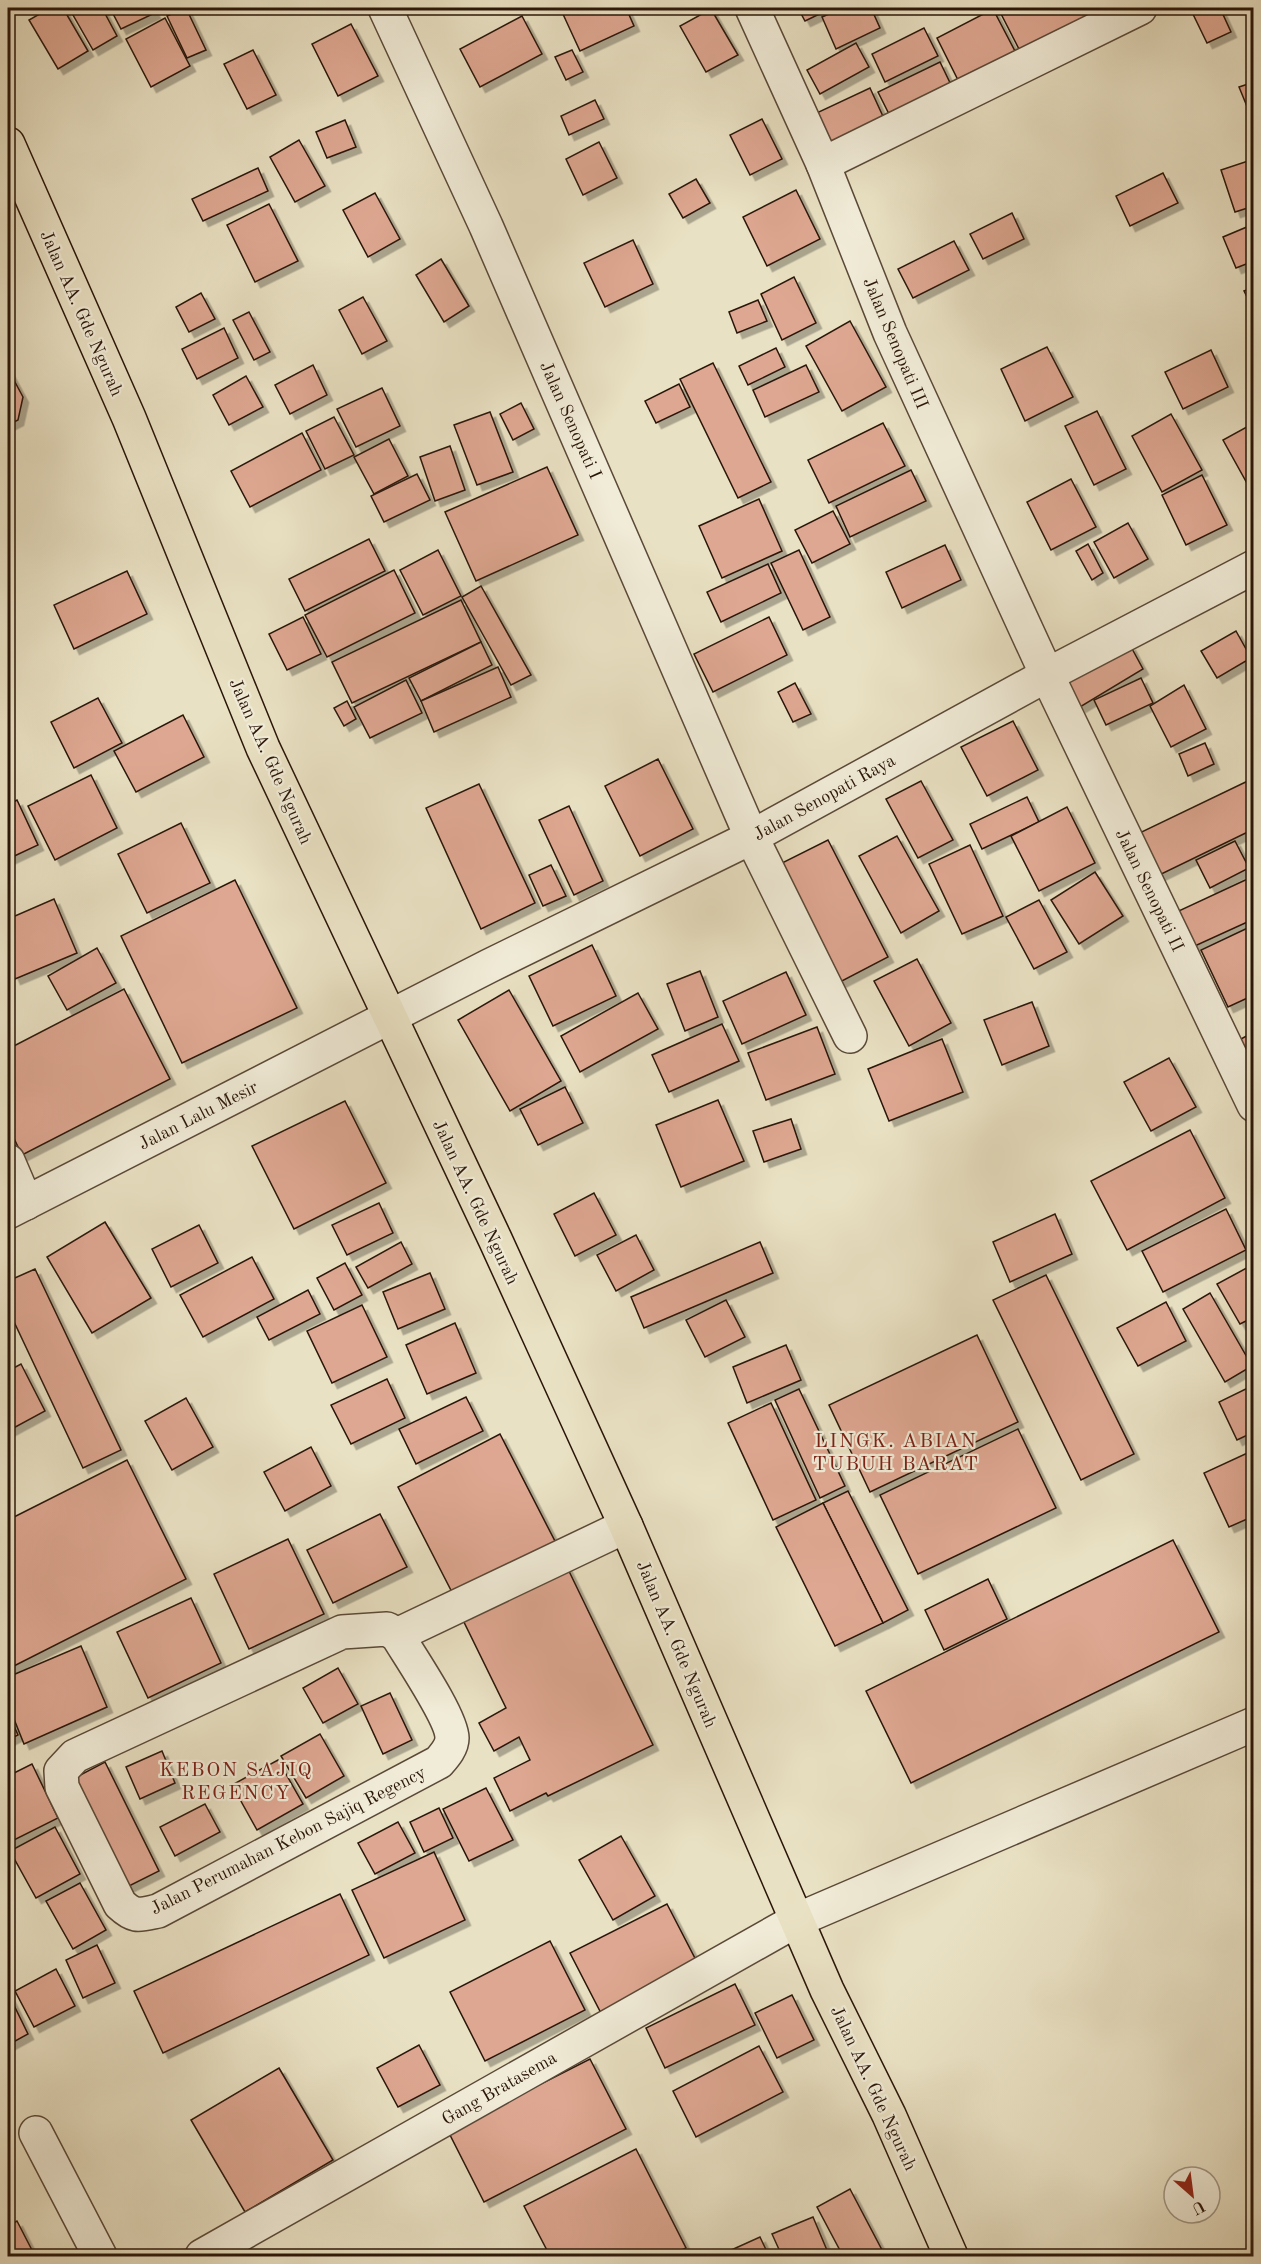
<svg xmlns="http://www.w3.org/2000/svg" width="1261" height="2264" font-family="'Old Standard TT',serif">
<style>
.building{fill:#dea791;stroke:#2a1609;stroke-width:1.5;filter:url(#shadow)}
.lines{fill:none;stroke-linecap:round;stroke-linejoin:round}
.minor-casing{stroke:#5a4938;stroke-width:36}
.major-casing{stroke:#2a1609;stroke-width:36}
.minor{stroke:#f1ecd8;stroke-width:33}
.major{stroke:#e9e1c3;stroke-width:33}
.labels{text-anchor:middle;stroke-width:4.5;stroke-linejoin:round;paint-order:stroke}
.street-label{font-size:18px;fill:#2a1609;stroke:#f1ecd8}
.neighbourhood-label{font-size:20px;letter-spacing:1.5px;fill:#7a1f14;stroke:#f1ecd8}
</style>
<defs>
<filter id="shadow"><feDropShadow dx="5.5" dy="5.5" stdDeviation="0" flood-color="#0004"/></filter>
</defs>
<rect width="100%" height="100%" fill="#e9e1c3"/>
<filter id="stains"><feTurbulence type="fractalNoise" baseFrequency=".00333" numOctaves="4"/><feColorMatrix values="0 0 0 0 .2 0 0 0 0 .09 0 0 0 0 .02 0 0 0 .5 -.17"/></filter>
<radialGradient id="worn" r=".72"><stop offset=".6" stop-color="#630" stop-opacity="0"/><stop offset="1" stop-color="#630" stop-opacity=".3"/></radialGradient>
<!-- building -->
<g class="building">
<polygon points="50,8 63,8 88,51 58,69 29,20"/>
<polygon points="69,8 102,8 117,36 93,50"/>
<polygon points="110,8 152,8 155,13 121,29"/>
<polygon points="186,8 206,50 187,58 167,16"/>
<polygon points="572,8 626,8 634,26 580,51 562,12"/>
<polygon points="798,8 832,8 805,21"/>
<polygon points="843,8 871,8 880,28 836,49 822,17"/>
<polygon points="998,8 1109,8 1021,53"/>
<polygon points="1190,8 1220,8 1231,32 1207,43"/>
<polygon points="711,9 738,55 706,72 680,26"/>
<polygon points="993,9 1017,55 960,84 937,38"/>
<polygon points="522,16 542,54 480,87 460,49"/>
<polygon points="165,18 190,66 151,87 126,39"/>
<polygon points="351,24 378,76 338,96 312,44"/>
<polygon points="924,28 938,56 885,82 872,54"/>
<polygon points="856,43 869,67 820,94 807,70"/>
<polygon points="253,50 276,95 247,109 224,64"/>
<polygon points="572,50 583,72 566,80 555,57"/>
<polygon points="940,62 953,89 891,118 878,92"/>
<polygon points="1254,82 1254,120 1253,121 1239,87"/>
<polygon points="870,88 886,123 824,152 808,117"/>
<polygon points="595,100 604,119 569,135 561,116"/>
<polygon points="762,119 782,159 750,175 730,135"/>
<polygon points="345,120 356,147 327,158 316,132"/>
<polygon points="299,140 325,186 295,202 270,157"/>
<polygon points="599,142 617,178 583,195 566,159"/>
<polygon points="1254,159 1254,206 1235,212 1221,170"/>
<polygon points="258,168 268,191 203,221 192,199"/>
<polygon points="1163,173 1178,203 1130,226 1116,196"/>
<polygon points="696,179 710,203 683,218 669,194"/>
<polygon points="796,190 820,239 767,266 743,217"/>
<polygon points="375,193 400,239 368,257 343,210"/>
<polygon points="269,204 298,261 255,282 227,225"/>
<polygon points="1012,213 1024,239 983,259 970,234"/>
<polygon points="1254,224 1254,261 1236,268 1223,237"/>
<polygon points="633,240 653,284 605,307 584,263"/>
<polygon points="954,241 969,270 913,298 898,269"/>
<polygon points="441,259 469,306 444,322 416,275"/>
<polygon points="794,277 816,323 782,340 761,294"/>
<polygon points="1254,287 1254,311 1244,291"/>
<polygon points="201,293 215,319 189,332 176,307"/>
<polygon points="363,297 387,341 362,354 339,310"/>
<polygon points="758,300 767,321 737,333 729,312"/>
<polygon points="249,312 270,352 254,360 233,320"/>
<polygon points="850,321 886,387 842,411 806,346"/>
<polygon points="224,328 238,358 197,379 182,349"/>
<polygon points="1047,347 1073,397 1025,421 1001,369"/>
<polygon points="776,348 785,367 748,385 739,366"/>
<polygon points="1211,350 1228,387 1183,409 1165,372"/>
<polygon points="713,363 771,482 738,498 680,379"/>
<polygon points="313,365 327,395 290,414 275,385"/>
<polygon points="806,365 819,392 765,417 753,390"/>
<polygon points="8,369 23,397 18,420 8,425"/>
<polygon points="246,376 263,407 229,425 213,395"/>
<polygon points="679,384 690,407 656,423 645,401"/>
<polygon points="382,388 400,426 356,447 337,409"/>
<polygon points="521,403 534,429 513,440 500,414"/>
<polygon points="1097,411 1126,469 1094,485 1065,426"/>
<polygon points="490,412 513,472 477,485 454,425"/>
<polygon points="1171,414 1202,470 1162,492 1132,436"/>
<polygon points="334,417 354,455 325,469 306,431"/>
<polygon points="883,423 905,466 829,503 808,460"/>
<polygon points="1254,423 1254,493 1253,494 1223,440"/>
<polygon points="302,433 321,470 250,507 231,471"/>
<polygon points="389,439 408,476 374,494 354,457"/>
<polygon points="450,446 465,490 435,501 420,457"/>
<polygon points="547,467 578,535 476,581 445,512"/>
<polygon points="911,470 926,501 850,537 836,506"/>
<polygon points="417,474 430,500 384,522 371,496"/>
<polygon points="1202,475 1227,525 1186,545 1162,495"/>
<polygon points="1071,479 1096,527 1051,550 1027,502"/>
<polygon points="759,499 782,551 722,578 699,526"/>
<polygon points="833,511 850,544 812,563 795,530"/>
<polygon points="1128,523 1148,559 1114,578 1094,542"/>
<polygon points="369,539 385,571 305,611 289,579"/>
<polygon points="1088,544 1103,573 1092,580 1076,551"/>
<polygon points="945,545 961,580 902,608 886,572"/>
<polygon points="438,550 461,596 423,615 400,570"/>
<polygon points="799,550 830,617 803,630 771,563"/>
<polygon points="768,564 781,593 721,622 707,592"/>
<polygon points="394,570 415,613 327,657 305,615"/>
<polygon points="127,571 147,614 74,649 54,605"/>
<polygon points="481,586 531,675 511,685 462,597"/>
<polygon points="461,600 481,642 352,703 332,662"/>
<polygon points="303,617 321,654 287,670 269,634"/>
<polygon points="769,617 787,655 713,692 694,654"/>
<polygon points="1236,631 1251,658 1217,678 1201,651"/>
<polygon points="481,642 492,665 421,701 409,678"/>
<polygon points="1130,645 1143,669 1080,707 1066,684"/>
<polygon points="498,667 511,697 434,732 421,701"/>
<polygon points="1141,678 1153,703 1106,725 1094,700"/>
<polygon points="406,680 422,713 370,738 354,707"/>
<polygon points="795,683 811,714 793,722 778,692"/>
<polygon points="1184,685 1206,729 1171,747 1150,706"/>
<polygon points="98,698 122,743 74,768 51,722"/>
<polygon points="347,701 356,719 344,726 334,708"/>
<polygon points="183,715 204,757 136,792 114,751"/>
<polygon points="1013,721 1038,770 987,796 961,747"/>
<polygon points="1205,743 1214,764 1188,776 1179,754"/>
<polygon points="658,759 693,829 640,856 605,786"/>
<polygon points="91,775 117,828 55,860 28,806"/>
<polygon points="1254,778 1254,829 1149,880 1129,838"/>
<polygon points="921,781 953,840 918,858 886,799"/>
<polygon points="479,784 535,903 481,929 426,808"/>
<polygon points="1027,797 1039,822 982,849 970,824"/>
<polygon points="17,800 38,845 8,859 8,805"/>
<polygon points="569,806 603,881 574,895 539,820"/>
<polygon points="1067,807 1095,863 1039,891 1011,836"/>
<polygon points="181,823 210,883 147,913 118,854"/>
<polygon points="897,836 939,911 901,933 859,856"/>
<polygon points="828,840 888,957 840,982 780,864"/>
<polygon points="1235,841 1249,868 1210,888 1196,860"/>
<polygon points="970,845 1003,916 962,934 929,864"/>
<polygon points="551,865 566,896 543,906 529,875"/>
<polygon points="1095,872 1123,916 1079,944 1051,900"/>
<polygon points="1254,876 1254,919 1186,950 1170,915"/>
<polygon points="235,880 297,1008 182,1063 121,936"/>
<polygon points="54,899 77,953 15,979 8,962 8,919"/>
<polygon points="1039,900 1067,952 1034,969 1006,917"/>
<polygon points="1254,925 1254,995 1228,1007 1201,950"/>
<polygon points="592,945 616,996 553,1026 529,976"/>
<polygon points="97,948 116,983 67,1010 48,976"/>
<polygon points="917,959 951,1023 909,1046 874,981"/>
<polygon points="700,971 718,1017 685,1031 667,984"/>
<polygon points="786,972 806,1015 742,1044 723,1001"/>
<polygon points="124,989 170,1079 22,1155 8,1126 8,1049"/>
<polygon points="509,990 561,1081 510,1111 458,1020"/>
<polygon points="638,993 658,1029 580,1072 561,1036"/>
<polygon points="1032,1002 1049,1046 1002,1065 984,1020"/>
<polygon points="722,1024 739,1061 669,1092 652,1055"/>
<polygon points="817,1027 835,1074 766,1100 748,1053"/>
<polygon points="1254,1032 1254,1072 1237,1041"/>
<polygon points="942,1039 963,1092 889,1121 868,1069"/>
<polygon points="1169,1058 1196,1107 1151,1131 1124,1082"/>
<polygon points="565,1087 583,1123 538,1145 520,1109"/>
<polygon points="718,1100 744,1161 681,1187 656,1125"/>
<polygon points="345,1101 386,1183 294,1229 252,1146"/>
<polygon points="791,1119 801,1149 764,1162 753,1131"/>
<polygon points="1190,1130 1225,1198 1127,1250 1091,1181"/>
<polygon points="594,1193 616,1235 575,1256 554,1214"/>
<polygon points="379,1203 393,1233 347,1255 332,1225"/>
<polygon points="1226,1209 1246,1250 1163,1292 1142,1251"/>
<polygon points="1055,1214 1072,1254 1010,1282 993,1242"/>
<polygon points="105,1222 151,1298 92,1333 47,1257"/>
<polygon points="199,1225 218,1263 171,1287 152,1249"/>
<polygon points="636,1235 654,1270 616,1291 597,1255"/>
<polygon points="401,1242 412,1264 368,1288 356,1267"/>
<polygon points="760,1242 773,1273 644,1328 631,1297"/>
<polygon points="252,1257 274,1299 203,1337 180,1295"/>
<polygon points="345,1263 362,1295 334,1310 317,1278"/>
<polygon points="1254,1264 1254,1317 1240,1324 1217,1284"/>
<polygon points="35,1269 121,1450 83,1468 8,1309 8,1281"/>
<polygon points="430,1273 445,1309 398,1329 383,1292"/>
<polygon points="1046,1275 1134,1454 1081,1480 993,1300"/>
<polygon points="308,1290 320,1314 269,1340 257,1317"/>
<polygon points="1210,1293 1252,1366 1225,1382 1183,1309"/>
<polygon points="726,1300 745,1337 705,1357 686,1320"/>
<polygon points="1166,1302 1186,1341 1138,1366 1117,1328"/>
<polygon points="362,1305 387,1357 332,1383 307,1331"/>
<polygon points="455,1323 476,1373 427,1394 406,1345"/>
<polygon points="977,1335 1018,1422 870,1492 829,1405"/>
<polygon points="786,1345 801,1380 747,1403 733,1367"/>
<polygon points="21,1364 45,1411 8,1431 8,1371"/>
<polygon points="387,1379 405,1418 351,1444 331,1405"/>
<polygon points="1254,1385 1254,1432 1237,1440 1219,1402"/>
<polygon points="799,1389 845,1486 820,1498 775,1400"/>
<polygon points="466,1397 483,1431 416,1464 399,1429"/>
<polygon points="186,1398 213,1447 172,1470 145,1421"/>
<polygon points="771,1403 816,1500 773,1520 728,1423"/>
<polygon points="1018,1429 1056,1508 918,1574 880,1495"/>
<polygon points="500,1434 558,1547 456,1600 398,1487"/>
<polygon points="311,1447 331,1486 285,1511 264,1472"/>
<polygon points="1254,1450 1254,1516 1229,1527 1204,1473"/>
<polygon points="127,1460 186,1579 8,1669 8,1520"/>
<polygon points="848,1491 908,1610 883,1623 823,1503"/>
<polygon points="823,1503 883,1623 835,1646 776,1527"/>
<polygon points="380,1514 407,1567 333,1603 307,1550"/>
<polygon points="288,1539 324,1614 249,1649 214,1574"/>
<polygon points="1173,1540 1219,1632 911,1783 866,1691"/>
<polygon points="566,1565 653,1745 548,1796 546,1793 510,1811 494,1778 530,1760 519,1737 494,1751 479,1723 506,1708 461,1616"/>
<polygon points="988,1579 1007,1619 944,1650 925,1610"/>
<polygon points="191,1598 221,1663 148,1698 117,1632"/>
<polygon points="81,1646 107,1707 24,1744 8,1704 8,1677"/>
<polygon points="338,1668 358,1704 323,1723 303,1688"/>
<polygon points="390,1693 412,1740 383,1754 361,1706"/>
<polygon points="8,1713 18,1735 8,1740"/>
<polygon points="320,1734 344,1776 306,1798 281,1756"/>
<polygon points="162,1751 175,1783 140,1799 126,1767"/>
<polygon points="278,1760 303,1804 257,1830 232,1785"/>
<polygon points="105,1762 159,1871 123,1889 69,1781"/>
<polygon points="32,1764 58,1818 10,1842 8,1837 8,1776"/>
<polygon points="486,1788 513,1840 469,1861 443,1809"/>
<polygon points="205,1804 220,1832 175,1856 160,1827"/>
<polygon points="439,1808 453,1838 424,1852 410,1822"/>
<polygon points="398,1822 415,1853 375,1874 358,1843"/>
<polygon points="55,1827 80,1874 36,1898 10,1851"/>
<polygon points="621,1836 655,1896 613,1920 579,1860"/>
<polygon points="434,1852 465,1920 384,1958 352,1890"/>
<polygon points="80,1883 106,1930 73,1949 46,1901"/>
<polygon points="340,1894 369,1955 163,2053 134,1991"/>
<polygon points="667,1904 700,1968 603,2017 570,1953"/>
<polygon points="550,1941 585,2010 485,2061 450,1992"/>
<polygon points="97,1945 115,1983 83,1998 66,1960"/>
<polygon points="56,1969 75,2006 34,2027 15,1991"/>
<polygon points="735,1984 755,2025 665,2068 646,2028"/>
<polygon points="8,1993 28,2034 8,2045"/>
<polygon points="792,1995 814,2040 777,2058 755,2013"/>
<polygon points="419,2045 440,2085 398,2107 377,2068"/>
<polygon points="759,2046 783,2092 696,2137 673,2091"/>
<polygon points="590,2059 626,2129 484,2202 448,2131"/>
<polygon points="279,2068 333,2160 245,2212 191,2120"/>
<polygon points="636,2149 686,2248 669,2256 550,2256 524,2206"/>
<polygon points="850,2189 882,2250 870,2256 843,2256 817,2207"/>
<polygon points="813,2217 829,2255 782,2256 772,2234"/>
<polygon points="17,2221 35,2256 8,2256 8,2226"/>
<polygon points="760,2237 769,2256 718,2256"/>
</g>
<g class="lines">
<defs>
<g id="minor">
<polyline points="385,8 486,226 751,836 850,1036"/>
<polyline points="752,8 823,164 890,333 1047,675 1254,1105"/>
<polyline points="823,164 1140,8"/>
<polyline points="8,1161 26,1203"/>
<polyline points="8,1212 489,966 742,842 1047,675 1254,567"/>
<path d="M387,1629L397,1635C409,1655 452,1718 452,1738C452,1747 445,1755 439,1762L158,1911C139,1915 135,1918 120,1904L62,1787L61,1771L75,1756L342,1632Z"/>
<polyline points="397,1635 626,1526"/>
<polyline points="36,2133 100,2256"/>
<polyline points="202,2256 797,1920 1254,1724"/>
</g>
<polyline id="major" points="8,144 129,418 263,748 495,1239 626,1526 827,1990 889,2115 951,2256"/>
</defs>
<!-- minor casing -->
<use href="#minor" class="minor-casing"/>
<!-- major casing -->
<use href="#major" class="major-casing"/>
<!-- minor -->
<use href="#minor" class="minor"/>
<!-- major -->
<use href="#major" class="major"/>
</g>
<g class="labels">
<!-- street labels -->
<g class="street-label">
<text transform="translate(82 313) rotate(66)" y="6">Jalan AA. Gde Ngurah</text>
<text transform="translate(896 343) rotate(67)" y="6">Jalan Senopati III</text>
<text transform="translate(571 420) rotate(66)" y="6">Jalan Senopati I</text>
<text transform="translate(271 761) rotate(66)" y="6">Jalan AA. Gde Ngurah</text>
<text transform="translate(824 797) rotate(-29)" y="6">Jalan Senopati Raya</text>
<text transform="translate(1150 890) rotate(64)" y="6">Jalan Senopati II</text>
<text transform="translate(198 1115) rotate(-27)" y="6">Jalan Lalu Mesir</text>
<text transform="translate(476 1202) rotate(65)" y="6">Jalan AA. Gde Ngurah</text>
<text transform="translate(677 1644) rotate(67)" y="6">Jalan AA. Gde Ngurah</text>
<text transform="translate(288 1840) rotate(-27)" y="6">Jalan Perumahan Kebon Sajiq Regency</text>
<text transform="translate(499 2088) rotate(-30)" y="6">Gang Bratasema</text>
<text transform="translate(874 2088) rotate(65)" y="6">Jalan AA. Gde Ngurah</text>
</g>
<!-- neighbourhood labels -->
<g class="neighbourhood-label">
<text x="896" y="1447">LINGK. ABIAN<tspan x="896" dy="23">TUBUH BARAT</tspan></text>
<text x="236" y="1776">KEBON SAJIQ<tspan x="236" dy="23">REGENCY</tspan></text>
</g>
</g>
<!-- margin -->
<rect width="1261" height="2264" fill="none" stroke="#e9e1c3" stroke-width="30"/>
<rect x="9" y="9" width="1243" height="2246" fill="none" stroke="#2a1609" stroke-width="3"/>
<rect x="15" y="15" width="1231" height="2234" fill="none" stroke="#2a1609" stroke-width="1.5"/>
<!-- north arrow -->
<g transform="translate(1192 2195) rotate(152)"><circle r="28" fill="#f1ecd8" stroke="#a19685" stroke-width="1.5"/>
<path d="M0-4.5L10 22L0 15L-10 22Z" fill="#8f2418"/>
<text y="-9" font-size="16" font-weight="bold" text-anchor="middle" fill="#2a1609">U</text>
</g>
<rect width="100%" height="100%" filter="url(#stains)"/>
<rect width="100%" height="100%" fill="url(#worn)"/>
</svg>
